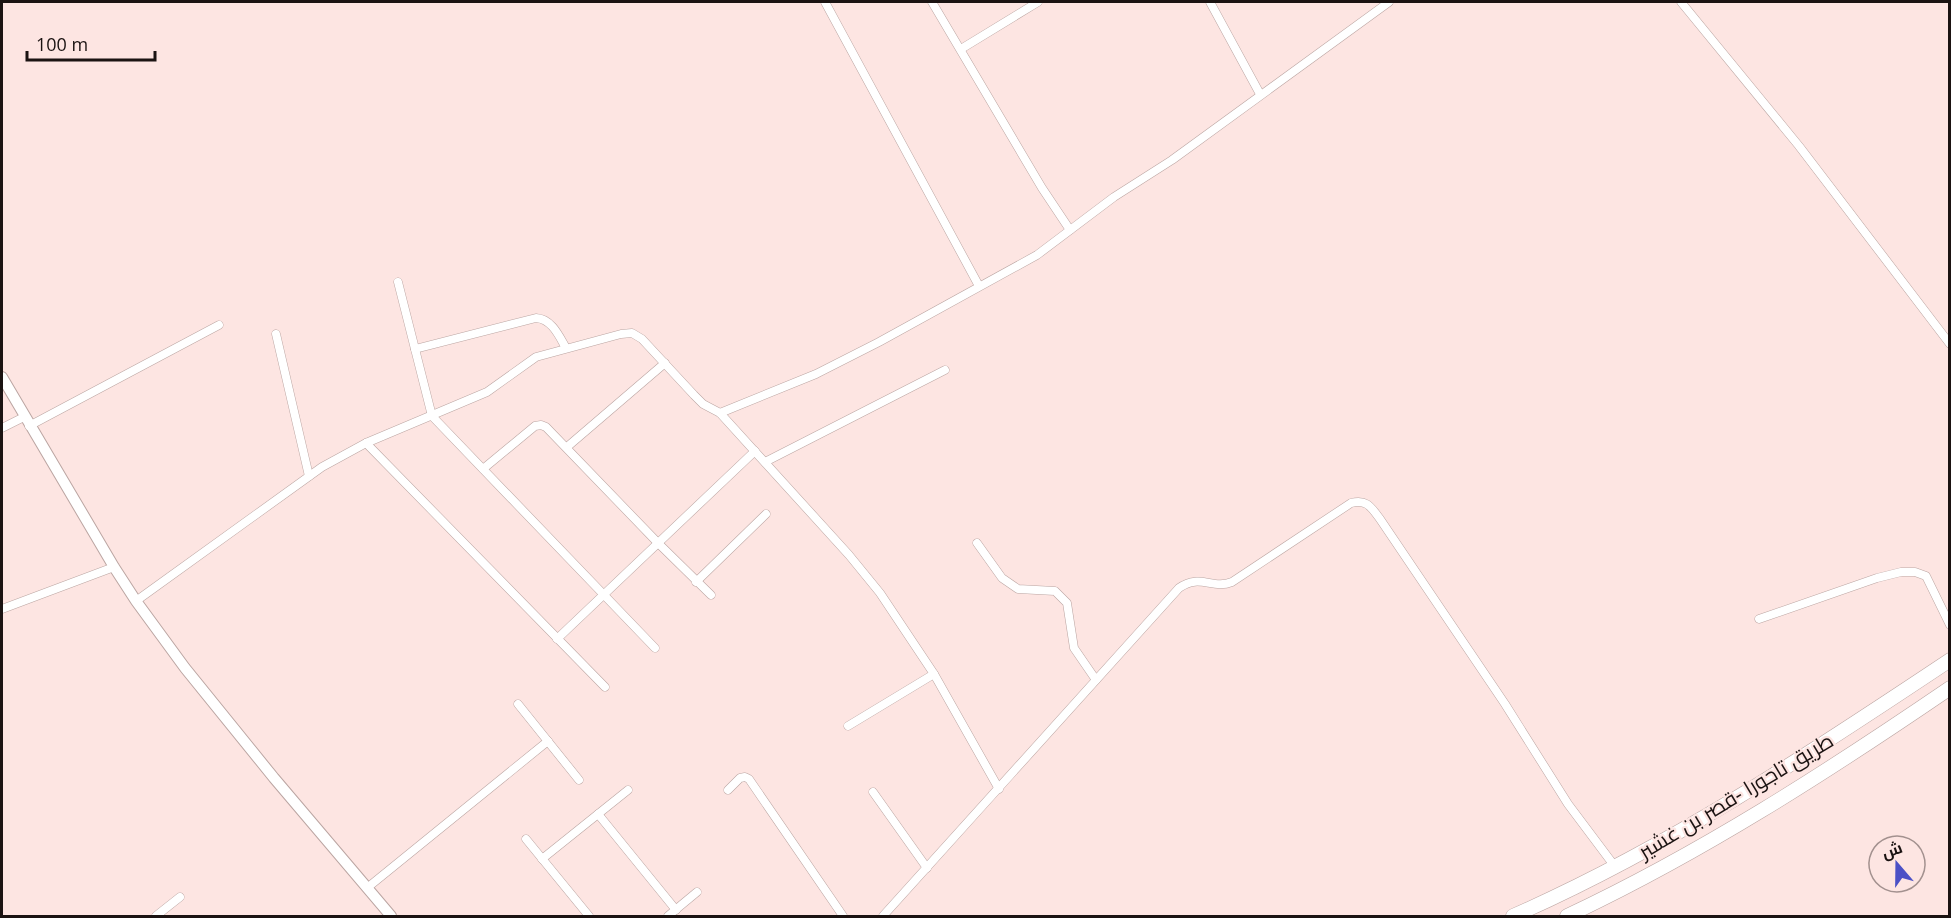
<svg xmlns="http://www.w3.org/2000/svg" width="1951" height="918" font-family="'Open Sans',Cairo,sans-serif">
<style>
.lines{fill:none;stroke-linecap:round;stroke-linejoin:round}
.minor-casing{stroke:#bba5a2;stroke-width:9}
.secondary-casing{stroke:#bba5a2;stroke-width:12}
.trunk-casing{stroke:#bba5a2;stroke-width:15}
.minor{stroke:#fff;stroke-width:8}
.secondary{stroke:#fff;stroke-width:10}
.trunk{stroke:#fff;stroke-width:14}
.labels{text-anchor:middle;stroke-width:4.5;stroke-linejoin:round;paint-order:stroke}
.street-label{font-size:21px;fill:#1b1312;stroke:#fde5e2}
</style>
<rect width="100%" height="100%" fill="#fde5e2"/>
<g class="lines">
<defs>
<g id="minor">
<polyline points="825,2 979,286"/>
<polyline points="932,2 1042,188 1070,230"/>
<polyline points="1210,2 1260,94"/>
<polyline points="1681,2 1799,146 1950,344"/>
<polyline points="961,49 1038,2"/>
<polyline points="398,282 432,416 655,648"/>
<polyline points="276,334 309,476"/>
<path d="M415,349L536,318C552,319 559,336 566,348"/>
<polyline points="720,413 816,374 879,342 1037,255 1114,197 1172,160 1389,2"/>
<polyline points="29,426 219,325"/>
<polyline points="2,428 24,417"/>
<polyline points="366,443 605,687"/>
<polyline points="567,447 665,363"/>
<polyline points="765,462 945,370"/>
<polyline points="483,469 535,426 541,425 546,427 658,543 711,595"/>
<polyline points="977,543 1002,578 1018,589 1055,591 1067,603 1074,648 1096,680"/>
<polyline points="696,582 766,514"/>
<polyline points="136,601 322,467 366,443 487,392 536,357 621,334 632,333 642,339 694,395 703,404 720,413 849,555 880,593 934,674 999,789"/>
<polyline points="2,609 114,567"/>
<polyline points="1759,619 1877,578 1901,572 1915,572 1926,576 1950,625"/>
<polyline points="557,639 755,451"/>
<polyline points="518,704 579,780"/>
<polyline points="848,726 934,674"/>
<polyline points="728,790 740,778 745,777 749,779 843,916"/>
<polyline points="873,792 927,868"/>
<polyline points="598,814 676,910"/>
<polyline points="526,839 589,916"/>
<polyline points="542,859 628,790"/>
<polyline points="367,888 548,741"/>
<polyline points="156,916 180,897"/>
<polyline points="668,916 697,892"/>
<path d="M883,916L1179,588C1200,573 1212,590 1232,582L1351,503C1367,499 1371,507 1380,519L1505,704L1568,804L1616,868"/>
</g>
<polyline id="secondary" points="2,377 114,567 136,601 185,668 274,778 391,916"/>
<g id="trunk">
<path d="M1513,916C1668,848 1809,754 1950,660"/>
<path d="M1567,916C1701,853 1827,772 1950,688"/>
</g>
</defs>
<!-- minor casing -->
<use href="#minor" class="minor-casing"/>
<!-- secondary casing -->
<use href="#secondary" class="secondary-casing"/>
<!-- trunk casing -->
<use href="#trunk" class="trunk-casing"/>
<!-- minor -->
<use href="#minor" class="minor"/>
<!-- secondary -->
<use href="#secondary" class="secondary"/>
<!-- trunk -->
<use href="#trunk" class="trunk"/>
</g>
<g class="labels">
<!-- street labels -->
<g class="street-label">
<text transform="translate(1736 796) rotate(-31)" y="7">طريق تاجورا -قصر بن غشير</text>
</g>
</g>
<!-- border -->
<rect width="1951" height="918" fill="none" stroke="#1b1312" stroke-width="6"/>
<!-- north arrow -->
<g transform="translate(1897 864) rotate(340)"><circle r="28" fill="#fde5e2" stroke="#a3918f" stroke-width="1.5"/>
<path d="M0-4.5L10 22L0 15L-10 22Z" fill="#4b50c6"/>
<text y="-9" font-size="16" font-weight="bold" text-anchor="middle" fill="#1b1312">ش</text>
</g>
<!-- scale -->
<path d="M27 51v9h128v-9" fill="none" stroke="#1b1312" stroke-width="3"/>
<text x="36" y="51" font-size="18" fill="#1b1312" stroke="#fde5e2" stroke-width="4.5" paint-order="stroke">100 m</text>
</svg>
